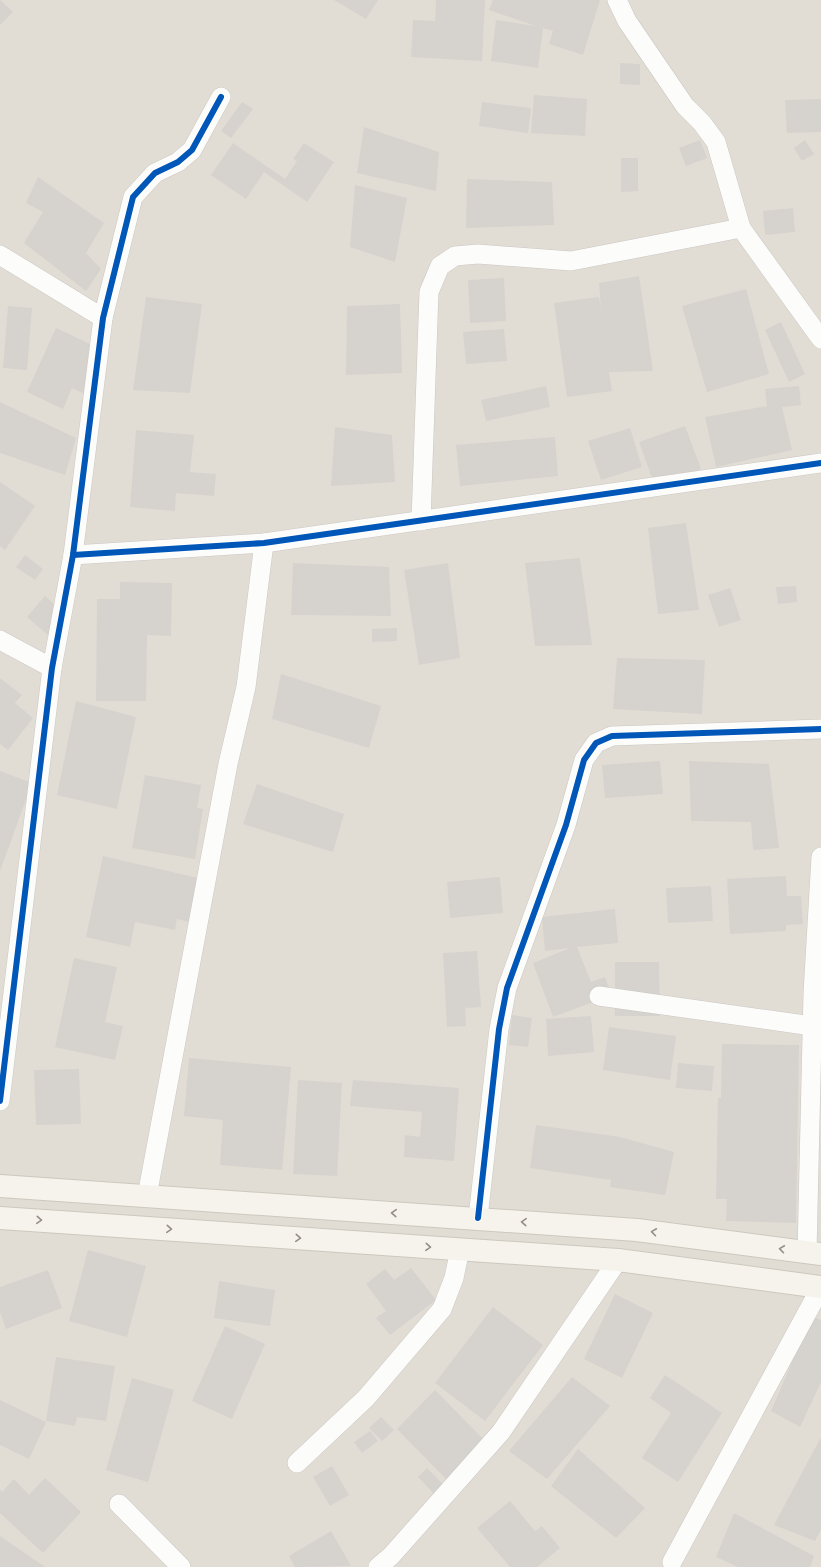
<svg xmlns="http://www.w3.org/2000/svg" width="821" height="1567" font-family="'PT Sans Narrow',sans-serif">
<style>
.residential{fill:#e2ddd4}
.building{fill:#d6d2ce}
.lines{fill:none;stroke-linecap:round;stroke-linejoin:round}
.minor-casing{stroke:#cac7c3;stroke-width:20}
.secondary-casing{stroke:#cdc8be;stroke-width:24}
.minor{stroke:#fcfcfb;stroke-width:19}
.secondary{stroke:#f6f3ed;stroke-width:22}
.cycleway-casing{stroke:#fff;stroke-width:8}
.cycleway{stroke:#0057b8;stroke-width:6}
.oneway{stroke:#948e87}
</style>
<rect width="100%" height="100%" fill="#eeebe7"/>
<!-- residential -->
<rect class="residential" x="0" y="0" width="821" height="1567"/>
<!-- building -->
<g class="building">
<polygon points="0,0 13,12 0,25"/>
<polygon points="334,0 378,0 366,19"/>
<polygon points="436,0 485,0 482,61 411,57 413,20 435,21"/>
<polygon points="493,0 600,0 583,55 549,44 553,31 543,28 538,68 491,61 496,20 536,26 489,10"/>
<polygon points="620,63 640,64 640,85 620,84"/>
<polygon points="534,95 587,99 585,136 531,133"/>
<polygon points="821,99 821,132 787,133 785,100"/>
<polygon points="242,102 253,109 231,138 221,131"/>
<polygon points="482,102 531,108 528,133 479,126"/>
<polygon points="364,127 439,152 436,191 357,173"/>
<polygon points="700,140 707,158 686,166 679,148"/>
<polygon points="805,140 814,154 802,161 794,148"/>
<polygon points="233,143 285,179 297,161 293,159 304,143 334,162 307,202 264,172 246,199 211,175"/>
<polygon points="621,158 638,158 638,191 621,192"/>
<polygon points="38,177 104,223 86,253 101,269 86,291 24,243 43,212 26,203"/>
<polygon points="467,179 552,182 554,225 466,228"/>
<polygon points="355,185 407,198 395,262 350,247"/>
<polygon points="793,208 795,232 765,235 763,211"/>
<polygon points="639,276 653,371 609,372 612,391 567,397 554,303 599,297 601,309 599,283"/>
<polygon points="504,278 506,321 470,323 468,280"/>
<polygon points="746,289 769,374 707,392 682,306"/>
<polygon points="146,297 202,304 190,393 133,390"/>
<polygon points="400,304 402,373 346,375 347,306"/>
<polygon points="8,306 32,308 27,370 3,368"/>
<polygon points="781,322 805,374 789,382 765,330"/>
<polygon points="56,328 105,351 85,394 72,388 63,409 27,392"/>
<polygon points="504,329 507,361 466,364 463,332"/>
<polygon points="546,386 550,407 486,421 481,400"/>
<polygon points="799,386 801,405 782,407 792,450 716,467 705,417 767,406 765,389"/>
<polygon points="0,402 76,438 65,475 0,453"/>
<polygon points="685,426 701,469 655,486 639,442"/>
<polygon points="335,427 392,435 395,482 331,486"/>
<polygon points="630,428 642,467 601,480 588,441"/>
<polygon points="136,430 194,435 190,472 216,474 214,496 176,493 175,511 130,507"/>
<polygon points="555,437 558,476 460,486 456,445"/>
<polygon points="0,482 35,506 5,550 0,546"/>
<polygon points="686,523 699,610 658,614 648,528"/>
<polygon points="25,555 43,569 35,580 16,567"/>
<polygon points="580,558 592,645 535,646 525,563"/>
<polygon points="293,563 389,567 391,616 291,615"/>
<polygon points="448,563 460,658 419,665 404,570"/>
<polygon points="120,582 172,583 171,636 147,635 146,701 96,701 97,599 120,599"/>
<polygon points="796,586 797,602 778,604 776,587"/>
<polygon points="730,588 741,620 719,627 708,595"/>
<polygon points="45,596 65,614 48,635 27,617"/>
<polygon points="397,628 397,641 372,642 372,629"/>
<polygon points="617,658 705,660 702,714 613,709"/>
<polygon points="281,674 381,706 369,748 272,719"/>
<polygon points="0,678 22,695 15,703 33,718 8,750 0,744"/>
<polygon points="76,701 136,717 117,809 57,795"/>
<polygon points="660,761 663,794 605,798 602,765"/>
<polygon points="689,761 769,764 779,848 753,850 751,822 691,821"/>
<polygon points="0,771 32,783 0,871"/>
<polygon points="145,775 201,785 197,808 203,809 195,859 132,848"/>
<polygon points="257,784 344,814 333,852 243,824"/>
<polygon points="103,856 198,878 189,922 177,919 175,930 135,922 130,947 86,937"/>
<polygon points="786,876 787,896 801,896 803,924 786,925 786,931 730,934 727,879"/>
<polygon points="500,877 503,913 450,918 447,882"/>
<polygon points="711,886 713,921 668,923 666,888"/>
<polygon points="615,909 618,943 577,947 591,982 605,977 612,995 553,1017 533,963 570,948 545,951 542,917"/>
<polygon points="477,951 481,1007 465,1008 466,1026 447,1027 443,953"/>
<polygon points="74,958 117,967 105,1022 123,1026 115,1060 55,1047"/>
<polygon points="615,962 659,962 660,1016 615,1016"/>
<polygon points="512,1015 532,1018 528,1047 509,1045"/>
<polygon points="591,1016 594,1052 548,1056 546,1019"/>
<polygon points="609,1027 676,1036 670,1080 603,1070"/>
<polygon points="722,1044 799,1045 796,1223 726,1221 727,1199 716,1199 718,1098 721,1098"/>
<polygon points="189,1058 291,1067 282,1170 220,1165 223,1120 184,1116"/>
<polygon points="678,1063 714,1066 712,1091 676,1088"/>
<polygon points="79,1069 81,1124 36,1125 34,1070"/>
<polygon points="298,1080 342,1083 337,1176 293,1174"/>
<polygon points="353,1080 459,1088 454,1161 404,1157 405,1135 420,1137 422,1112 350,1106"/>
<polygon points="536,1125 620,1137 674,1152 665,1195 610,1187 611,1180 530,1168"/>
<polygon points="88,1250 146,1266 127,1337 69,1321"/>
<polygon points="411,1268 436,1300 390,1335 376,1318 386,1311 366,1284 385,1269 394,1280"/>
<polygon points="48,1270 62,1308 6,1329 0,1312 0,1287"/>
<polygon points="219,1281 275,1290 270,1326 214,1318"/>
<polygon points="615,1294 653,1313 622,1378 584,1359"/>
<polygon points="493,1307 543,1345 485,1421 435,1383"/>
<polygon points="812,1316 821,1320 821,1382 800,1427 771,1411"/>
<polygon points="225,1326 265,1344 232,1419 192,1401"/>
<polygon points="56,1357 115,1366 106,1421 77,1417 75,1426 46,1421"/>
<polygon points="665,1375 722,1413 678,1482 642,1458 671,1413 650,1398"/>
<polygon points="572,1377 610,1406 547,1479 509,1451"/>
<polygon points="132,1378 174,1390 148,1482 106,1470"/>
<polygon points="435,1390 488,1444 449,1482 397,1429"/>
<polygon points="0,1400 46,1422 29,1459 0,1445"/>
<polygon points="381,1417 394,1430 382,1441 369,1428"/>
<polygon points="370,1431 378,1441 362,1453 354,1442"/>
<polygon points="821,1437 821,1530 815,1541 774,1525"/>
<polygon points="578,1449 645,1508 616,1538 551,1486"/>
<polygon points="332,1466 349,1495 330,1506 313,1477"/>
<polygon points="427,1468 447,1488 438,1498 418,1477"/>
<polygon points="45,1478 81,1512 43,1553 0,1513 0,1490 2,1492 14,1479 29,1495"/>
<polygon points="510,1501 535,1531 542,1526 560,1548 537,1567 510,1567 477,1528"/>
<polygon points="734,1513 814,1556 810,1567 738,1567 716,1557"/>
<polygon points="331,1531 351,1566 295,1567 289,1556"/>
<polygon points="0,1536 45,1567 0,1567"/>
</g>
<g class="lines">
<defs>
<g id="minor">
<polyline points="617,0 627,21 685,106 702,123 716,142 741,228 821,339"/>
<polyline points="0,255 103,318"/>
<polyline points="421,521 429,292 440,266 455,256 478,254 571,261 741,228"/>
<polyline points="73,555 264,543 821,463"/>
<polyline points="0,640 52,668"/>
<polyline points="599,996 812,1026"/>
<polyline points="0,1101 52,668 73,555 103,318 133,197 155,173 178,162 192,150 221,97"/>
<polyline points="147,1196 228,764 246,687 264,543"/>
<polyline points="478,1218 499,1029 507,988 566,825 584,760 596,743 612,736 821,729"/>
<polyline points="807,1253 813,993 821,857"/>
<polyline points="297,1463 366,1398 442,1309 454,1278 460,1249"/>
<polyline points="119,1504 181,1567"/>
<polyline points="672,1562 821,1287"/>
<polyline points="378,1567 391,1556 501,1432 618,1260"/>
</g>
<g id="secondary">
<polyline points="0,1186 637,1230 821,1254"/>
<polyline points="0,1218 618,1260 821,1287"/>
</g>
</defs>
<!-- minor casing -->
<use href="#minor" class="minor-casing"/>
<!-- secondary casing -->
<use href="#secondary" class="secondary-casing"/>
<!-- minor -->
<use href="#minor" class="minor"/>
<!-- secondary -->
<use href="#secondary" class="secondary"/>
<defs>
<g id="cycleway">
<polyline points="73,555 264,543 821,463"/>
<polyline points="0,1101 52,668 73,555 103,318 133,197 155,173 178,162 192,150 221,97"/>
<polyline points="478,1218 499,1029 507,988 566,825 584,760 596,743 612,736 821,729"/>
</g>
</defs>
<!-- cycleway casing -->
<use href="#cycleway" class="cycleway-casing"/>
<!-- cycleway -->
<use href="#cycleway" class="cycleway"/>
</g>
<!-- one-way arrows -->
<defs><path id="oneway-chevron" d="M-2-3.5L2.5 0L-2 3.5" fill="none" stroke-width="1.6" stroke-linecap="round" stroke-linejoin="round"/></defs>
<g class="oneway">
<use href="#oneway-chevron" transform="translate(394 1213) rotate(-176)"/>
<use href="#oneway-chevron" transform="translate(39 1220) rotate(4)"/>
<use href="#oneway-chevron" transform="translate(524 1222) rotate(-176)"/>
<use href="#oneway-chevron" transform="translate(169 1229) rotate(4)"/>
<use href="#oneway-chevron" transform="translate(654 1232) rotate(-172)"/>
<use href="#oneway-chevron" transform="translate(298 1238) rotate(4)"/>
<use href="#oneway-chevron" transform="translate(428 1247) rotate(4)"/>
<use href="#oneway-chevron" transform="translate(782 1249) rotate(-172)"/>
</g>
</svg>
